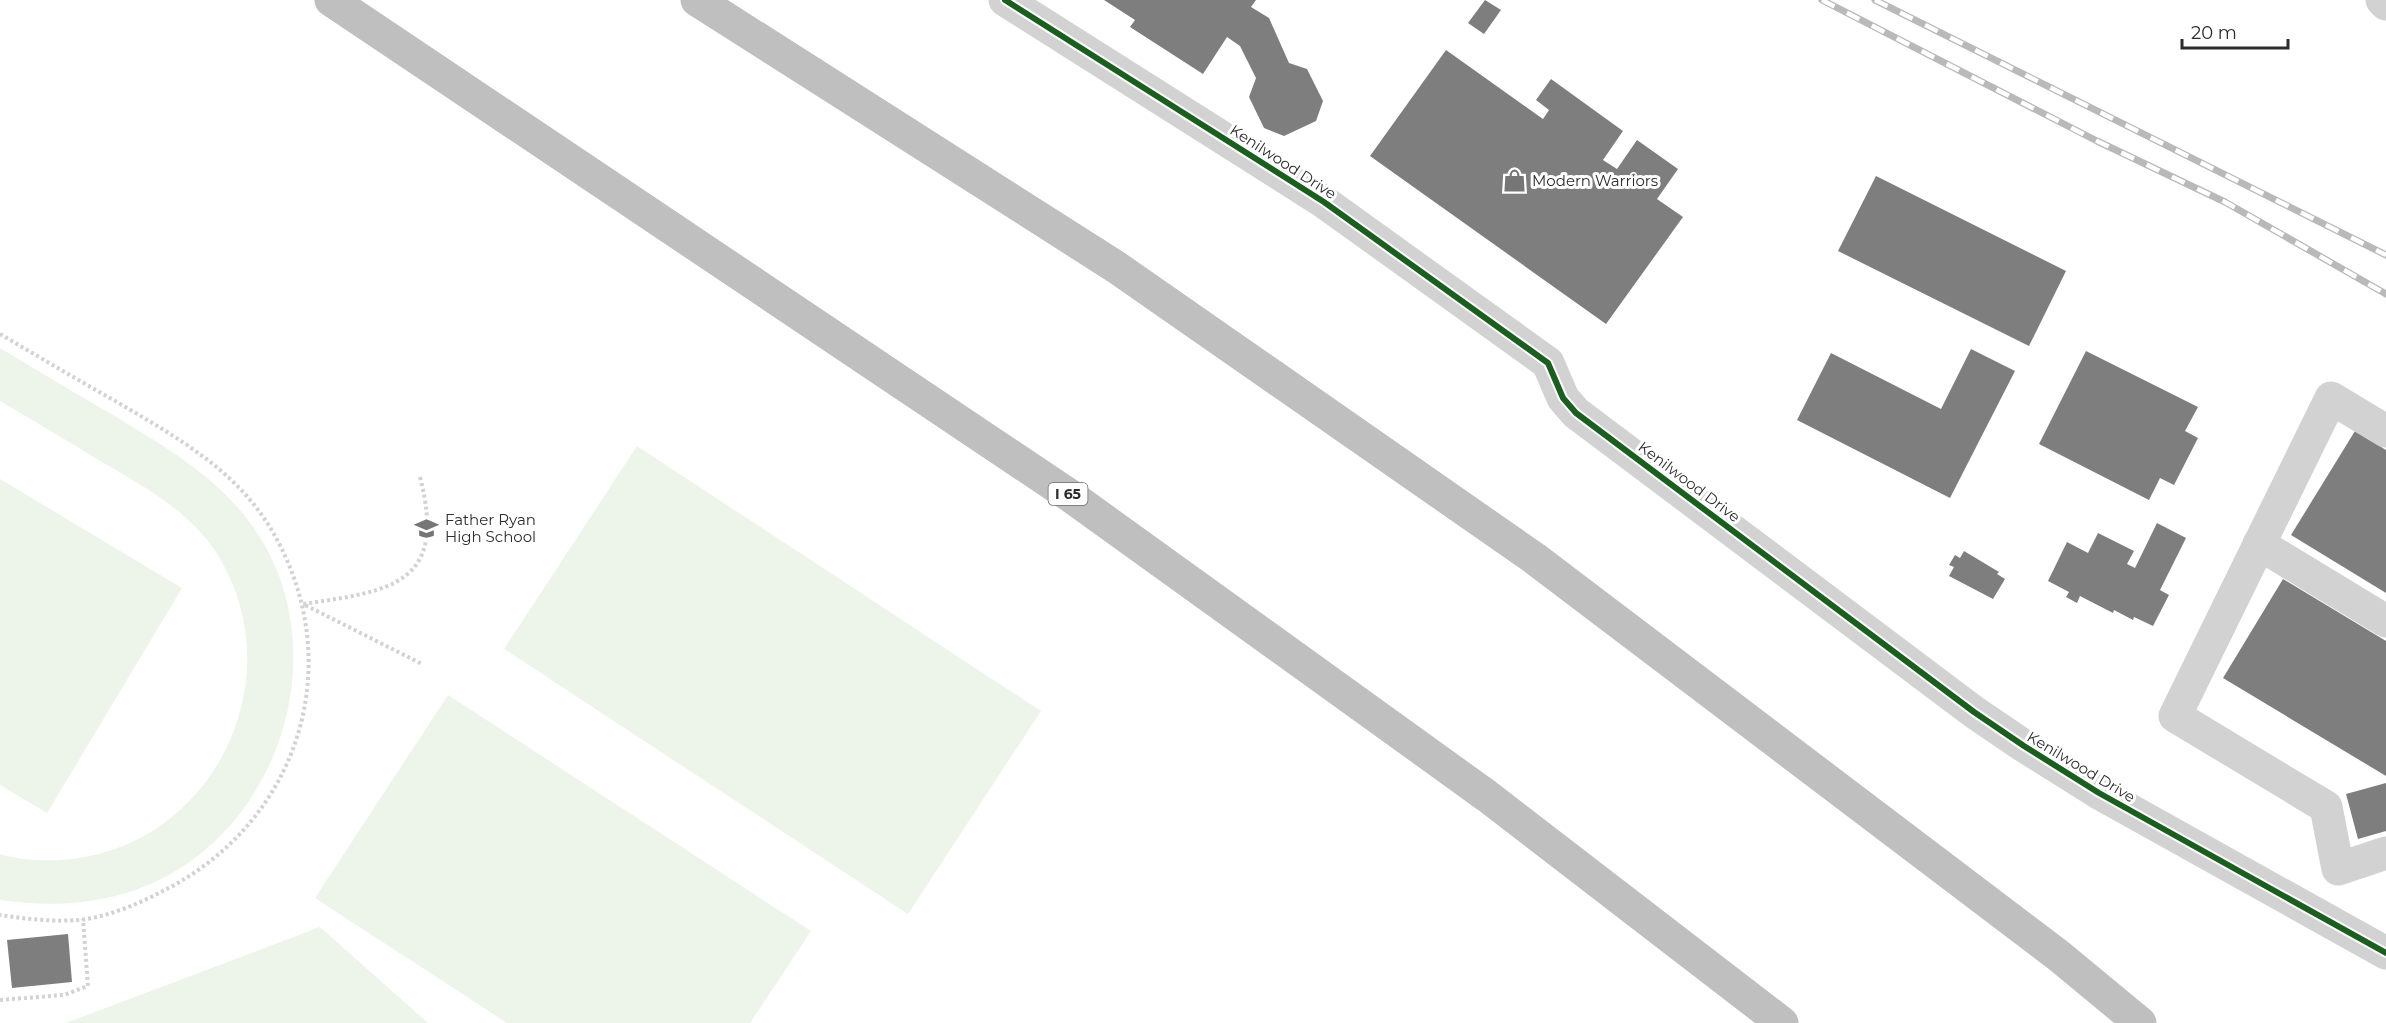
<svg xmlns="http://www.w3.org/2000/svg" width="2386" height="1023" font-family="Montserrat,sans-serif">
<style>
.green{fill:#edf5ea}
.building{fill:#7e7e7e}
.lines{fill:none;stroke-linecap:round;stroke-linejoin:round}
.path{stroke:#d2d2d2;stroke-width:4;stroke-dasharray:3 3;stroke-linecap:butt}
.minor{stroke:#d2d2d2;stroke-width:33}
.highway{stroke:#bfbfbf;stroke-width:33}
.rail-casing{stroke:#b9b9b9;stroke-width:7}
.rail{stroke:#fff;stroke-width:4.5;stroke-dasharray:14;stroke-linecap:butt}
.cycleway-casing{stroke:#fff;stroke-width:10}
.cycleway{stroke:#1b5e20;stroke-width:6}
.labels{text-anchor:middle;stroke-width:6;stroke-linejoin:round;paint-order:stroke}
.shield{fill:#fff;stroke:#6c6c6c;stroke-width:1.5}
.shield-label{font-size:14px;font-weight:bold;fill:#2d2d2d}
.street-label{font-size:15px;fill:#2d2d2d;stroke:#fff}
.poi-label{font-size:15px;fill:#2d2d2d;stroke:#fff;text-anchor:start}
</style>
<rect width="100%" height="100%" fill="#fff"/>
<!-- green -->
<g class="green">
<path d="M0,348C38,371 75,393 113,415C167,448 219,477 256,531C330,641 289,800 179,869C124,903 62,909 0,900V854C27,862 58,862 85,857C220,832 290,675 219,557C191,511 143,486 97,459C65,439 32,420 0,401Z"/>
<polygon points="637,446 1041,711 908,914 504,649"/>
<polygon points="0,479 182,588 47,813 0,785"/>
<polygon points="448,695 811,931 750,1023 507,1023 315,898"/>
<polygon points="320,927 428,1023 66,1023"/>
</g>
<!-- building -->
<g class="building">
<polygon points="1104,0 1256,0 1251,7 1269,18 1289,63 1307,69 1323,101 1316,121 1284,136 1264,128 1249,97 1256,78 1240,46 1227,37 1203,74 1130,27 1135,20"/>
<polygon points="1485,0 1501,10 1484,34 1468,23"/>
<polygon points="1446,50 1543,119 1549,110 1536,100 1551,79 1623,131 1603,160 1617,169 1637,140 1678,169 1657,199 1683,217 1606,324 1370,156"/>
<polygon points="1876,176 2066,271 2029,346 1838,251"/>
<polygon points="1971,349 2015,371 1950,498 1797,420 1831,353 1941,409"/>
<polygon points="2086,351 2198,407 2185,431 2198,438 2174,485 2160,478 2149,500 2039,444"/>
<polygon points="2355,431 2386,450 2386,593 2291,535"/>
<polygon points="2157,523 2186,538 2160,590 2169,595 2153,626 2134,617 2133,620 2114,610 2113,613 2080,596 2077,603 2066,597 2069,592 2048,581 2067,542 2088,553 2098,533 2134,551 2127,564 2135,568"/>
<polygon points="1964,551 1999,572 1997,574 2005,579 1993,599 1949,576 1954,567 1949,565 1955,555 1960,558"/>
<polygon points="2283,579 2386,641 2386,776 2223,678"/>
<polygon points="2386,783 2386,831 2358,839 2346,794"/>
<polygon points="68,934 72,982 12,988 7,940"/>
</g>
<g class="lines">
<!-- path -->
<g class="path">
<path d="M0,334C39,357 78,380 117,402C176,437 235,469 271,529C350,662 300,822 163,891C138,904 108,917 79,920C53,922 26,919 0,915"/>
<path d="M420,477C448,585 391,591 303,604L422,664"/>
<polyline points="0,1000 64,995 88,986 83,919"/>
</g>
<!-- minor -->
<g class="minor">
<polyline points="1005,0 1324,202 1548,363 1563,398 1576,413 1974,712 2024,746 2099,793 2386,953"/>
<polyline points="2382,0 2386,4"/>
<polyline points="2386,431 2331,398 2175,716 2326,807 2338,869 2386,853"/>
<polyline points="2259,544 2386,621"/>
</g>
<!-- highway -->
<g class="highway">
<polyline points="331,0 1072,497 1487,796 1782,1023"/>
<polyline points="697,0 1116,267 1534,558 2059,956 2140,1023"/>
</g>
<defs>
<g id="rail">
<polyline points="1822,0 2097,141 2225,202 2386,294"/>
<polyline points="1875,0 2386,255"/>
</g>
</defs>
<!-- rail casing -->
<use href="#rail" class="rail-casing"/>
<!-- rail -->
<use href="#rail" class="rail"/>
<defs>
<polyline id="cycleway" points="1005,0 1324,202 1548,363 1563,398 1576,413 1974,712 2024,746 2099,793 2386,953"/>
</defs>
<!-- cycleway casing -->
<use href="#cycleway" class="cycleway-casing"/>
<!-- cycleway -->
<use href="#cycleway" class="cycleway"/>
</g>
<!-- icons -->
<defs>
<symbol id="shop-bare" viewBox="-9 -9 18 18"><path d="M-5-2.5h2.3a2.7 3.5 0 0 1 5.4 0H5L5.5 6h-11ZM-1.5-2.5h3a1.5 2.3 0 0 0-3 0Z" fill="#767676" stroke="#fff" stroke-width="2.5" paint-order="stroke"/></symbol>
<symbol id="university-bare" viewBox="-9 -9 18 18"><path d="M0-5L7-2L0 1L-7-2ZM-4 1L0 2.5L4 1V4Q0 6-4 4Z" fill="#767676" stroke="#fff" stroke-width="2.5" paint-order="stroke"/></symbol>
</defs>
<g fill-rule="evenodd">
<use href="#shop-bare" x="1498" y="164" width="33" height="33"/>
<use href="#university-bare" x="410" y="512" width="33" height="33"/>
</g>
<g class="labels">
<!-- shield labels -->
<rect class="shield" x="1048.5" y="483" width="39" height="22" rx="4.5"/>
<g class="shield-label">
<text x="1068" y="499">I 65</text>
</g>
<!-- street labels -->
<g class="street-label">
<text transform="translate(1283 162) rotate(33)" y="5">Kenilwood Drive</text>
<text transform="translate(1689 482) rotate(37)" y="5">Kenilwood Drive</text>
<text transform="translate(2081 767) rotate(31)" y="5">Kenilwood Drive</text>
</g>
<!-- poi labels -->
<g class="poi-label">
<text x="1532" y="186">Modern Warriors</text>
<text x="445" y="525">Father Ryan<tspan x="445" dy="17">High School</tspan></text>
</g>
</g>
<!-- scale -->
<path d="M2182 39v9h106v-9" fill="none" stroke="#2d2d2d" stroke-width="3"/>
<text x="2191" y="39" font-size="18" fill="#2d2d2d" stroke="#ffffff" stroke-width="4.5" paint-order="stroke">20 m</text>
</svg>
